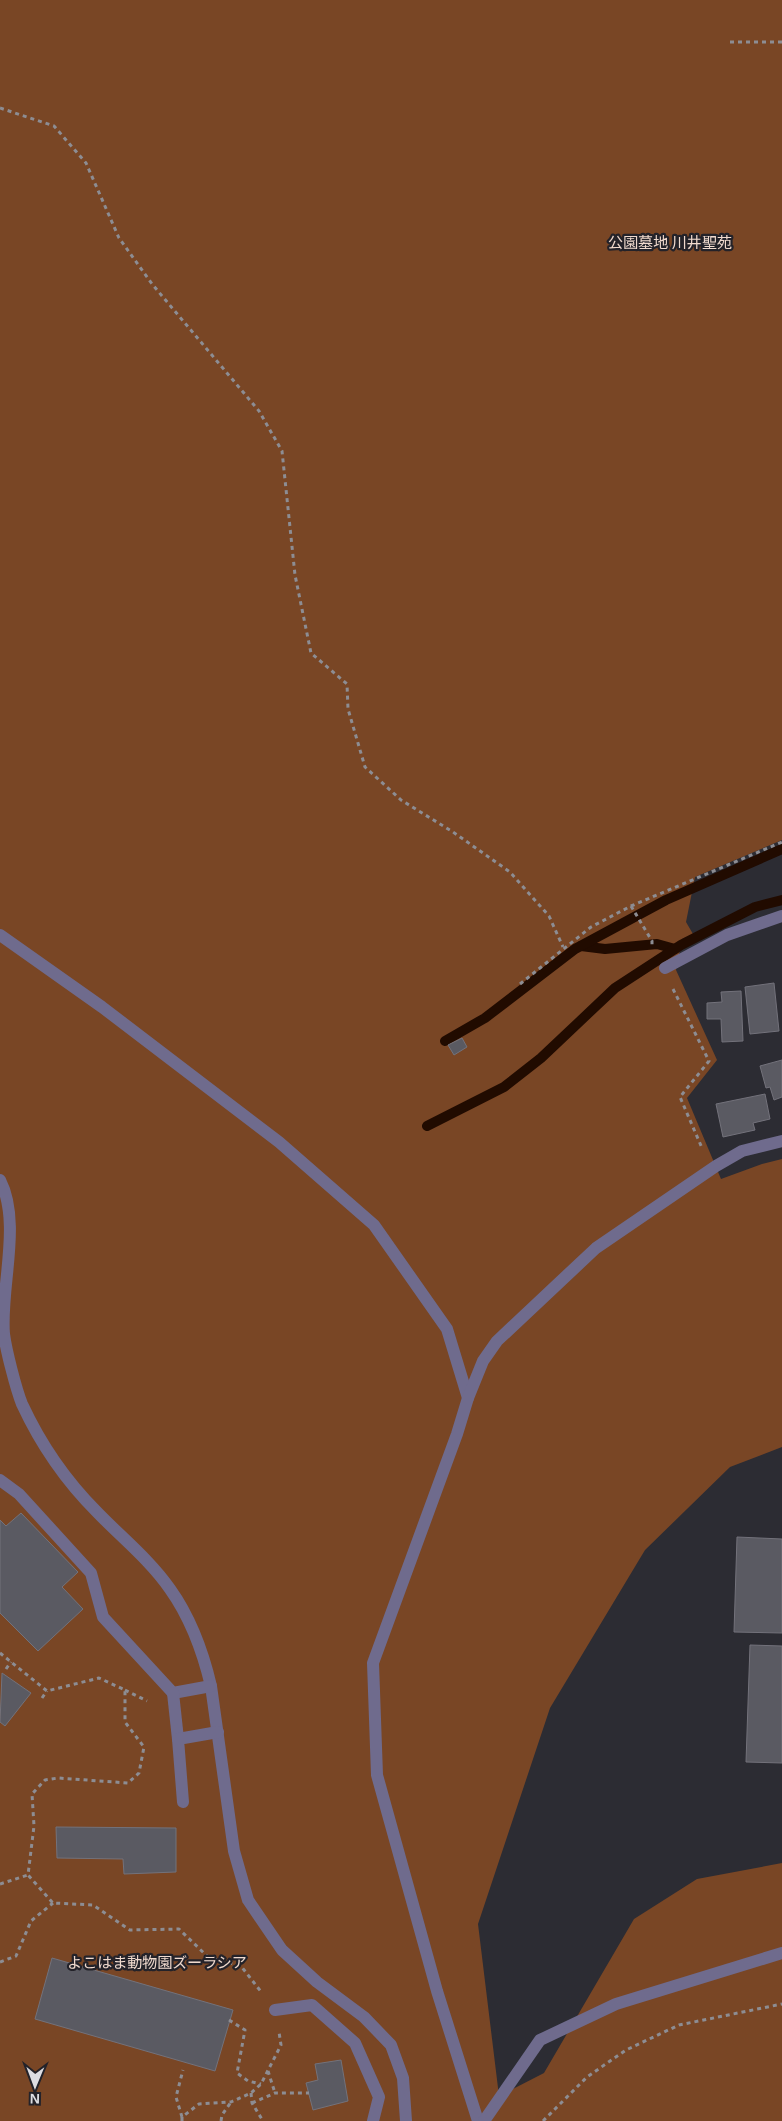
<svg xmlns="http://www.w3.org/2000/svg" width="782" height="2121" font-family="Arial,'Noto Sans JP',sans-serif">
<style>
.green{fill:#794625}
.lines{fill:none;stroke-linecap:round;stroke-linejoin:round}
.stream{stroke:#210b00;stroke-width:10}
.building{fill:#5a5a62;stroke:#73727b}
.path{stroke:#8d8d93;stroke-width:3;stroke-dasharray:4 4;stroke-linecap:butt}
.minor{stroke:#6f6b8d;stroke-width:12}
.labels{text-anchor:middle;stroke-width:4.5;stroke-linejoin:round;paint-order:stroke}
.park-label{font-size:15px;fill:#f0dace;stroke:#232229}
</style>
<rect width="100%" height="100%" fill="#2c2c33"/>
<!-- green -->
<polygon class="green" points="0,0 782,0 782,840 695,877 686,922 693,934 682,939 676,970 717,1060 687,1098 721,1179 762,1164 782,1159 782,1447 730,1467 645,1550 550,1708 478,1924 499,2096 544,2073 634,1919 697,1879 782,1863 782,2121 0,2121"/>
<g class="lines">
<!-- stream -->
<g class="stream">
<polyline points="581,946 605,949 657,944 675,949"/>
<polyline points="445,1041 485,1018 575,949 666,900 782,849"/>
<polyline points="427,1126 504,1087 541,1058 615,988 681,945 755,907 782,900"/>
</g>
</g>
<!-- building -->
<g class="building">
<polygon points="774,983 779,1031 750,1034 745,987"/>
<polygon points="741,991 743,1041 722,1042 721,1019 707,1019 707,1003 722,1002 721,992"/>
<polygon points="462,1038 467,1047 454,1055 448,1045"/>
<polygon points="782,1060 782,1097 774,1100 770,1087 766,1088 760,1066"/>
<polygon points="765,1094 770,1119 753,1123 755,1130 723,1137 716,1104"/>
<polygon points="21,1513 78,1572 62,1587 83,1609 38,1651 0,1613 0,1520 6,1526"/>
<polygon points="737,1537 782,1539 782,1633 734,1632"/>
<polygon points="750,1645 782,1646 782,1763 746,1762"/>
<polygon points="2,1673 31,1693 5,1726 0,1722"/>
<polygon points="56,1827 176,1828 176,1872 124,1874 123,1859 57,1858"/>
<polygon points="52,1958 233,2010 215,2071 35,2019"/>
<polygon points="341,2060 348,2101 313,2110 306,2083 318,2080 315,2064"/>
</g>
<g class="lines">
<!-- path -->
<g class="path">
<polyline points="730,42 782,42"/>
<polyline points="0,108 54,126 86,163 119,238 152,284 259,411 282,451 295,575 311,653 347,684 348,709 365,767 401,800 453,832 510,872 549,916 563,947"/>
<polyline points="631,906 652,941 652,948"/>
<polyline points="520,984 591,927 631,906 782,842"/>
<polyline points="673,989 709,1061 680,1097 702,1148"/>
<polyline points="0,1653 47,1691 99,1678 125,1690 125,1722 144,1747 139,1773 128,1783 58,1778 45,1780 32,1794 34,1826 28,1875 53,1903 93,1905 130,1930 179,1929 208,1957 241,1966 262,1993"/>
<polyline points="6,1669 11,1662"/>
<polyline points="125,1690 147,1701"/>
<polyline points="42,1698 47,1691"/>
<polyline points="0,1884 28,1875"/>
<polyline points="0,1962 16,1956 31,1921 53,1903"/>
<polyline points="229,2020 245,2030 237,2073 248,2081 261,2084"/>
<polyline points="268,2071 275,2093"/>
<polyline points="251,2093 252,2103 263,2121"/>
<polyline points="252,2103 275,2093 309,2093"/>
<polyline points="182,2117 176,2097 183,2070"/>
<polyline points="182,2121 182,2117 199,2104 231,2102 251,2093 261,2084 281,2045 279,2032"/>
<polyline points="221,2121 222,2115 231,2102"/>
<polyline points="543,2121 587,2077 626,2050 679,2025 782,2004"/>
</g>
<!-- minor -->
<g class="minor">
<polyline points="0,935 102,1007 279,1142 374,1225 447,1329 468,1398"/>
<polyline points="665,968 727,935 782,916"/>
<path d="M0,1180C22,1223 0,1288 4,1334C6,1350 16,1389 22,1404C41,1445 65,1480 97,1512C121,1537 150,1560 170,1589C190,1617 203,1652 211,1686L234,1851L248,1900L282,1950L317,1982L364,2017L391,2045L403,2078L406,2121"/>
<polyline points="0,1480 19,1494 91,1573 103,1617 173,1693 211,1686"/>
<polyline points="173,1693 178,1739"/>
<polyline points="183,1802 178,1739 218,1732"/>
<polyline points="275,2010 312,2005 355,2043 379,2097 373,2121"/>
<polyline points="478,2121 437,1991 377,1775 373,1663 457,1434 468,1398 483,1361 497,1341 596,1248 716,1166 742,1151 782,1141"/>
<polyline points="484,2121 540,2040 616,2004 782,1953"/>
</g>
</g>
<g class="labels">
<!-- park labels -->
<g class="park-label">
<text x="670" y="248">公園墓地 川井聖苑</text>
<text x="157" y="1968">よこはま動物園ズーラシア</text>
</g>
</g>
<!-- north arrow -->
<g transform="translate(35 2086) rotate(181)" stroke="#232229" stroke-width="4" paint-order="stroke">
<path d="M0-4L9 19L0 12L-9 19Z" fill="#dddde2"/>
<text y="-8" font-size="14" font-weight="bold" text-anchor="middle" fill="#dddde2">N</text>
</g>
</svg>
